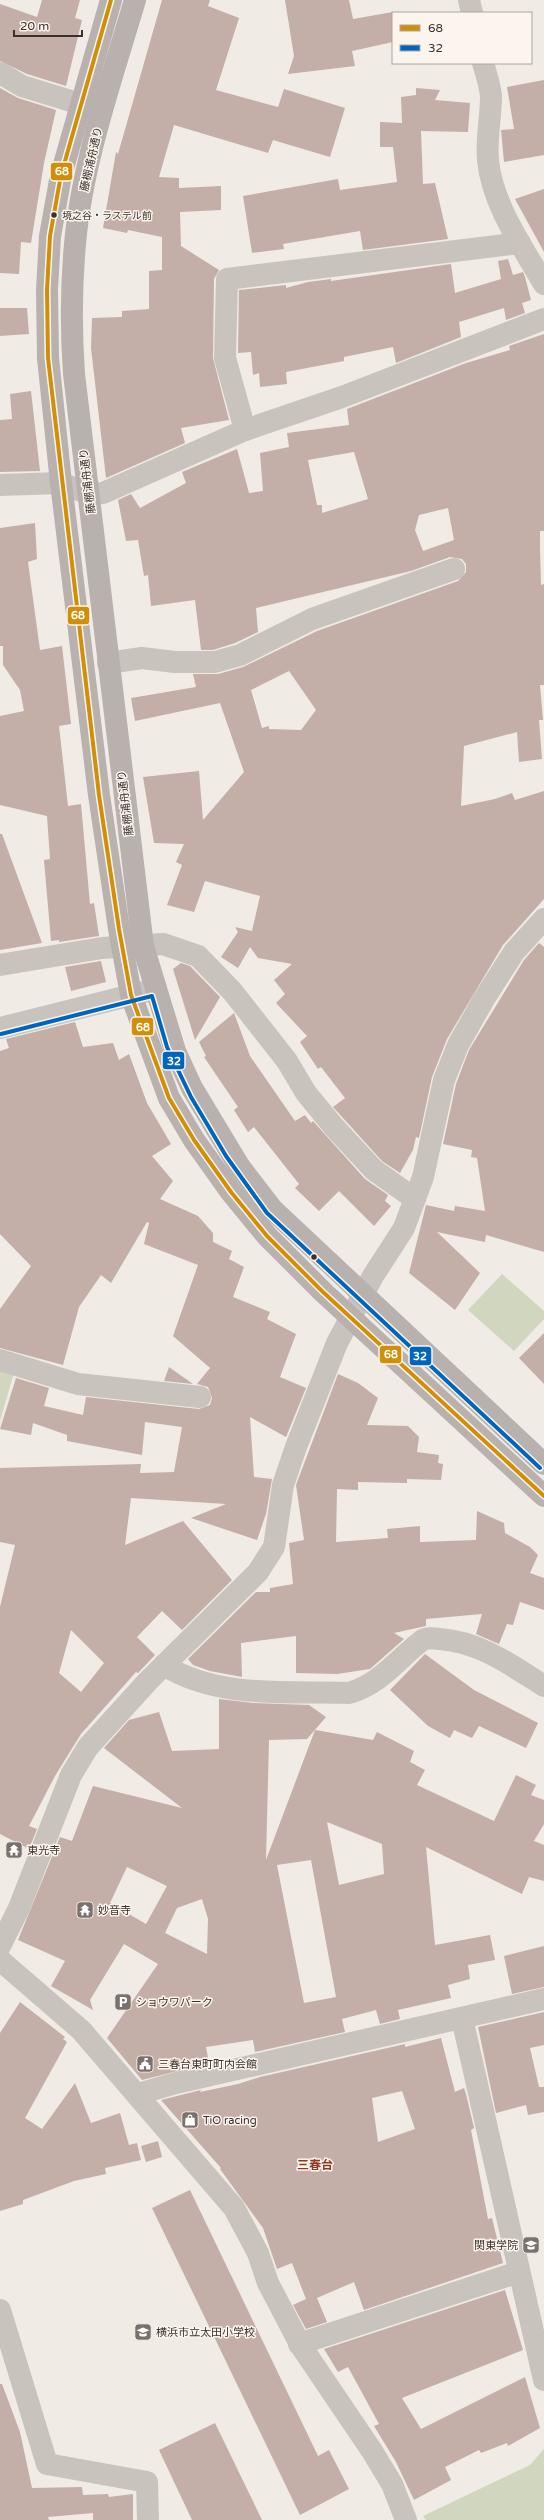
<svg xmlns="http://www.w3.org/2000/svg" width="544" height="2520" font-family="'Varela Round','Noto Sans JP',sans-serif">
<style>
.green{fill:#d1d6bf}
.building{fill:#c3afa7;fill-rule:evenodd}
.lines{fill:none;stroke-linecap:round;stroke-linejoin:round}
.minor{stroke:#c9c3be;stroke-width:22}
.primary{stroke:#b8b1ad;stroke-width:22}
.bus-1-casing{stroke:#fbf5ee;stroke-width:7}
.bus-2-casing{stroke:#fbf5ee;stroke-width:7}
.bus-1{stroke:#d18e09;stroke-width:4}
.bus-2{stroke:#0065bd;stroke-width:4}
.bus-dot{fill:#3b302b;stroke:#fbf5ee;stroke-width:1.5}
.labels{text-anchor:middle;stroke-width:3;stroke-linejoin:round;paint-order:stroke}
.bus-label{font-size:10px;fill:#3b302b;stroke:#fbf5ee;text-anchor:start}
.street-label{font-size:11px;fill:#3b302b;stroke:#fbf5ee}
.poi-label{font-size:11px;fill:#3b302b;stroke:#fbf5ee;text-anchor:start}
.neighbourhood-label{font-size:12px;font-weight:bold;fill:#8c3b22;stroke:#fbf5ee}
.line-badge{stroke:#fbf5ee;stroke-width:1.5}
.badge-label{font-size:11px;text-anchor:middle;font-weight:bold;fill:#fff}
</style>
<rect width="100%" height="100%" fill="#f0ebe5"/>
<!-- green -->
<g class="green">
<polygon points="502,1274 544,1311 544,1319 514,1351 468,1310"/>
<polygon points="0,1369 14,1373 0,1421"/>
<polygon points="544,2449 544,2520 426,2520 423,2516 530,2465"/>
</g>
<!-- building -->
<g class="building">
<polygon points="42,0 80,0 75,18 82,20 66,86 27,74 0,61 0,4 37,17"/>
<polygon points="162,0 210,0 208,6 239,18 216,90 278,107 284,89 345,108 330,157 273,140 268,153 174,125 159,177 179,178 179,188 221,186 221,210 180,212 181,246 219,270 214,279 213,358 229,420 181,428 185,443 106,478 91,348 92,318 122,317 122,311 149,309 149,271 162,270 162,237 128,230 127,233 103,228 116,152 118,154"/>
<polygon points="285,0 349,0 353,19 393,12 393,42 352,51 355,66 288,74 294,56"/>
<polygon points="544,80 544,155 504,162 501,130 514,129 507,87"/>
<polygon points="0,88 18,98 56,110 44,163 31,243 21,242 19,274 0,273"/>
<polygon points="416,88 440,90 435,100 470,103 468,132 421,131 423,184 435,183 448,239 363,250 360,231 283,244 284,249 252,253 243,196 338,179 340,190 397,182 393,147 380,147 380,122 402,123 401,97 416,95"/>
<polygon points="544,189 544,252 515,199"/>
<polygon points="508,259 513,275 523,272 525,277 531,300 522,303 525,313 506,320 504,308 459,322 461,337 396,363 393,347 344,357 344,361 286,372 287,384 260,387 259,373 253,375 251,352 238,353 239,290 286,285 286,288 308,282 331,279 331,281 451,264 455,293 501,279 498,261"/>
<polygon points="0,308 27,308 29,334 0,336"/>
<path d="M544,334V531H540V548L541,585L544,584V685H540L543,720H539L542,759L519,762L517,732L464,746L461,806L495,799L512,793L515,800L544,791V899L503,945L447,1039L432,1077L419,1138L416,1137L413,1150L400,1173L382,1161L333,1107L345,1098L321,1067L318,1069L300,1042L307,1036L276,1003L285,994L274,980L292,964L258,958L250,947L238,968L221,957L238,932L235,927L252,931L260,896L205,881L194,912L167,905L182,865L176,862L184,844L154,843L143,777L199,771L203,820L244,772L220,703L135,721L131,698L196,687L193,674H218L243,667L317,631L458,581L466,572V564L462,559L450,557L411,571L256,608L258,632L235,643L213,650H201L195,600L151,606L148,575L144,576L138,540L126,541L118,500L131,494L140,508L186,483L182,472L237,449L249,493L263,491L260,453L289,447L287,433L349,425L347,409L466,363L510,350L509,346ZM354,452L368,499L322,513V505H317L308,460ZM448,508L454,540L423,551L415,530L419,515ZM289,671L316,710L301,730L269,729V726L262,728L251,690Z"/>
<polygon points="31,391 40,471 0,472 0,420 12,419 10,394"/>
<polygon points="35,523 37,559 28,562 40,650 62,646 71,724 59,726 68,806 81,804 90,904 94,903 99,936 59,942 59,940 51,941 44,860 50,859 47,816 0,805 0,716 24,711 20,690 3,665 3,646 0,646 0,528"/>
<polygon points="0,834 2,834 42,943 0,950"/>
<polygon points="539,943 544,947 544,1252 486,1235 485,1242 437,1232 480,1273 455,1310 409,1273 426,1205 454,1211 455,1206 485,1211 477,1158 471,1157 472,1150 443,1144 456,1084 469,1050 524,960"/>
<polygon points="101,961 106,982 71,991 65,967"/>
<polygon points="181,963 190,966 220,997 195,1040 173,969"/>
<polygon points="234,1013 250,1056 295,1121 305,1115 311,1123 313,1121 365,1179 388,1195 385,1201 391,1206 374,1226 339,1191 319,1211 295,1188 299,1184 254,1127 248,1132 234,1110 238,1107 204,1057 206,1056 199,1042"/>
<path d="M75,1022L83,1047L113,1043L119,1060L129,1054L147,1103L171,1144L152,1156L173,1181L160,1199L198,1216L213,1233V1242L232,1251L229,1259L244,1267L233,1297L270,1312L267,1319L296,1334L280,1377L306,1388L286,1437L250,1417L254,1477L272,1479L266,1514L257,1540L191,1518L226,1504L131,1498L125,1545L183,1521L232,1580L182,1630L162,1611L137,1637L155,1655L138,1673L136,1672L81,1734L55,1776L29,1826L37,1829L29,1849L0,1834V1607L15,1545L0,1542V1468L141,1464L140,1473L174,1472L182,1427L145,1422L142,1455L67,1441V1435L33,1423L31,1435L0,1429L16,1378L49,1388L44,1406L83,1415L86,1397L199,1409L210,1405L212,1398L208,1387L197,1384L210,1368L173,1336L198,1265L144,1244L149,1223L147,1222L111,1283L101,1275L79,1307L63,1365L0,1348V1309L31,1266L0,1234V1051L9,1048L6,1039ZM71,1630L104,1663L81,1692L59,1673Z"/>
<polygon points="544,1333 544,1384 519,1358"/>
<polygon points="169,1367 193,1384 164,1381"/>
<polygon points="338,1374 358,1383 378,1398 367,1425 408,1426 419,1437 417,1452 439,1455 438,1463 443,1464 441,1480 407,1479 407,1483 358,1482 358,1490 337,1489 336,1542 388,1538 387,1529 420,1526 420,1542 476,1540 477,1511 504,1523 505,1533 530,1547 538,1555 530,1573 544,1578 544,1610 520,1602 513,1625 507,1624 499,1644 476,1634 482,1614 426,1619 426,1626 394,1633 404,1639 370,1669 337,1674 296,1673 296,1636 241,1643 242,1677 210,1671 193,1665 188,1659 256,1592 270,1592 270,1588 293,1584 289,1543 304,1540 296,1485"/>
<polygon points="425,1654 474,1690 538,1723 526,1748 479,1726 472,1738 454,1730 450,1738 428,1726 390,1690"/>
<path d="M219,1699L253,1703L309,1705L326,1717L307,1739L269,1740L266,1860L315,1730L373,1740L377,1732L414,1751L410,1762L425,1770L417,1785L494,1821L516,1775L536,1785L531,1795L544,1800V1824L534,1841L544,1845V1881L529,1877L522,1894L426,1847L435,1945L490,1935L495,1960L468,1965L470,1979L448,1985L451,1998L398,2010L400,2019L380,2024L376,2010L342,2019L345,2032L255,2052L253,2040L206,2047L209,2063L142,2080L107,2038L158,1964L124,1944L90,2000L93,2010L51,1986L65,1961L18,1940L60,1837L72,1841L93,1786L182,1808L104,1748L129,1720L159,1712L172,1751L219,1749ZM327,1822L382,1844L384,1874L339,1885ZM311,1860L336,1997L304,2003L277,1865ZM127,1867L167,1886L146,1924L110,1903ZM202,1899L208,1919L207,1954L165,1933L177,1908Z"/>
<polygon points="544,1946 544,1987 512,1994 504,1956"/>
<polygon points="20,2002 65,2037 63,2039 67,2042 25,2118 42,2129 75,2083 91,2123 120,2113 129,2145 137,2143 141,2160 105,2168 106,2174 74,2181 23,2200 23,2204 0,2211 0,2033"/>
<polygon points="544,2012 544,2045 530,2048 539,2087 544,2087 544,2112 528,2115 526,2105 496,2113 478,2027"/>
<path d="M441,2038L455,2092L464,2088L466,2094L474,2128L471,2130L488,2219L492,2218L503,2263L364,2310L354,2282L317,2298L327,2322L306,2329L293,2305L306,2299L292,2263L277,2269L263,2228L220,2169L221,2168L161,2100L201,2090L200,2092L238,2084L260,2077L405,2044V2047ZM402,2091L415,2129L378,2142L372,2098Z"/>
<polygon points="158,2141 162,2157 146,2162 141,2146"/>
<polygon points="190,2190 318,2456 329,2450 349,2489 300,2515 152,2208"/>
<polygon points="505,2290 523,2350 402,2398 421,2429 525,2377 540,2428 508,2446 507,2443 481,2453 479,2450 445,2467 451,2480 414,2500 396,2462 374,2426 379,2424 348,2367 338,2372 324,2349"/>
<polygon points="0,2384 2,2384 20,2432 32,2488 82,2487 83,2495 108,2494 109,2497 133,2494 133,2520 93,2520 93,2513 48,2517 49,2520 0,2520"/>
<polygon points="215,2423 262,2520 192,2520 159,2450"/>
</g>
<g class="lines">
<!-- minor -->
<g class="minor">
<polyline points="469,0 472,13"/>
<path d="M483,63C486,73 490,85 491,96C491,117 486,138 488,160C492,204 522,246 544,284"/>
<polyline points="0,73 22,86 100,110"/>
<polyline points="245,430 225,358 227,279 520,243"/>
<polyline points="0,485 61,483 89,494 103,493 245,430 342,397 544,319"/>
<polyline points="108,663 142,658 175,662 215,662 240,655 312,619 454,569"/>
<polyline points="0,965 102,948 163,944 198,956 232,991 287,1061 306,1093 334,1127 374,1170 415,1199"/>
<polyline points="0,1028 156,989"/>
<polyline points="0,1360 78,1384 200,1397"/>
<path d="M164,1665C217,1699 289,1691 349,1693C380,1684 396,1661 420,1642C425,1637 433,1638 440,1639C480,1642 511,1665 544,1686"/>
<polyline points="0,1946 19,1908 71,1775 88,1747 148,1681 258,1572 274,1547 283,1485 296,1447 337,1343 373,1276 404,1228 423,1177 444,1080 458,1045 484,999 514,952 544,919"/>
<polyline points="0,1960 81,2030 234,2208 258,2253 268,2283 301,2346 372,2451 392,2484 406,2520"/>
<polyline points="462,2018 544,2380"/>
<polyline points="138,2094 176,2083 544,1999"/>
<polyline points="0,2310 47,2464 147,2482 148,2520"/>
<polyline points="299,2344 519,2272"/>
</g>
<!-- primary -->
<g class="primary">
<polyline points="111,0 61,175 50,236 47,290 48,358 61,483 99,795 119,929 131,995 169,1098 194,1140 231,1192 267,1236 323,1292 544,1496"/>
<path d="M135,0C112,78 82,163 75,244C71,287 71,331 74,374L143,946L175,1051L192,1088L239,1166L272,1209L544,1464"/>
</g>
<defs>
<polyline id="bus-1" points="111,0 61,175 50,236 47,290 48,358 99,795 119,929 131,995 169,1098 194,1140 231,1192 267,1236 323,1292 544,1496"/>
<polyline id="bus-2" points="1,1034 152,996 167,1047 191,1097 226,1156 267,1213 540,1468"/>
</defs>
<!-- bus-1 casing -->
<use href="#bus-1" class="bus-1-casing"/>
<!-- bus-2 casing -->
<use href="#bus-2" class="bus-2-casing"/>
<!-- bus-1 -->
<use href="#bus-1" class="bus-1"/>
<!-- bus-2 -->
<use href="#bus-2" class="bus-2"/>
</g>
<!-- icons -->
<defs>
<symbol id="temple-square" viewBox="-11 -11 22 22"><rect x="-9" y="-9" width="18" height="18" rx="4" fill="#7a716c" stroke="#fbf5ee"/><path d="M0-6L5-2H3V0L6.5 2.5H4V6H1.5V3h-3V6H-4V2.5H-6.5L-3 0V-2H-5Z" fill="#fff"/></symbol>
<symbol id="parking-square" viewBox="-11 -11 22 22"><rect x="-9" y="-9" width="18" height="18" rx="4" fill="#7a716c" stroke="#fbf5ee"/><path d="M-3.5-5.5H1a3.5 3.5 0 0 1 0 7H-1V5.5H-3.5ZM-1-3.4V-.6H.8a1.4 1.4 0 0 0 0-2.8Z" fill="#fff"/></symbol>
<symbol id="civic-square" viewBox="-11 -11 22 22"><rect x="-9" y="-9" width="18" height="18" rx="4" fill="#7a716c" stroke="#fbf5ee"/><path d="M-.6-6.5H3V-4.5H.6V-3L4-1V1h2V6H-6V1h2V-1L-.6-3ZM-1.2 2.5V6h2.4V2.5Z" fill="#fff"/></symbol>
<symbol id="shop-square" viewBox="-11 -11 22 22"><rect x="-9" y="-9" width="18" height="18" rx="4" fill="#7a716c" stroke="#fbf5ee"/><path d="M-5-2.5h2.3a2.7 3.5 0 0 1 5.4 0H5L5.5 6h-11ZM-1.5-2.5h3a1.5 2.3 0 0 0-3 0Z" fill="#fff"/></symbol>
<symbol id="school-square" viewBox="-11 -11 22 22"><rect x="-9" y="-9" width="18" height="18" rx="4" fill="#7a716c" stroke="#fbf5ee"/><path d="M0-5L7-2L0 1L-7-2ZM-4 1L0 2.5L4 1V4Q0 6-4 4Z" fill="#fff"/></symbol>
</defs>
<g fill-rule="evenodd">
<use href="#temple-square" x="4" y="1840" width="20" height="20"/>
<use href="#temple-square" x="75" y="1900" width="20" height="20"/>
<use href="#parking-square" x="113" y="1992" width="20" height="20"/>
<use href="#civic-square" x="135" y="2054" width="20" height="20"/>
<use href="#shop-square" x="180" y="2110" width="20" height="20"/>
<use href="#school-square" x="521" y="2235" width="20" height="20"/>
<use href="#school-square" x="133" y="2322" width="20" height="20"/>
</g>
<!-- markers -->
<g class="bus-dot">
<circle cx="54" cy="215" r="3.5"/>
<circle cx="314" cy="1257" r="3.5"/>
</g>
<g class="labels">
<!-- bus labels -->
<g class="bus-label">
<text x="62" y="219">境之谷・ラステル前</text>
</g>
<!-- street labels -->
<g class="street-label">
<text transform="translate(91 159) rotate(-77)" y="4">藤棚浦舟通り</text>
<text transform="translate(87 481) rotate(-97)" y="4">藤棚浦舟通り</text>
<text transform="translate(125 803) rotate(-97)" y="4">藤棚浦舟通り</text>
</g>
<!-- poi labels -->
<g class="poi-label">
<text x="27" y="1854">東光寺</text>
<text x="98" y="1914">妙音寺</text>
<text x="136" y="2006">ショウワパーク</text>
<text x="158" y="2068">三春台東町町内会館</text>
<text x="203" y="2124">TiO racing</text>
<text x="518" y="2249" text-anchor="end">関東学院</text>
<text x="156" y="2336">横浜市立太田小学校</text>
</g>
<!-- neighbourhood labels -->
<g class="neighbourhood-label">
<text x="315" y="2169">三春台</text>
</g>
</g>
<g class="line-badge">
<rect x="50" y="162" width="23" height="19" rx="4" fill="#d18e09"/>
<rect x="67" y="606" width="23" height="19" rx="4" fill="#d18e09"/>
<rect x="131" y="1017" width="23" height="19" rx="4" fill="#d18e09"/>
<rect x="162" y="1051" width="23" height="19" rx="4" fill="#0065bd"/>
<rect x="379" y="1345" width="23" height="19" rx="4" fill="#d18e09"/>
<rect x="409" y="1346" width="23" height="20" rx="4" fill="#0065bd"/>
</g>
<g class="badge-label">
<text x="62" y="175">68</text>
<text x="78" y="619">68</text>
<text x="143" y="1031">68</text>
<text x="174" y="1065">32</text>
<text x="391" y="1358">68</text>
<text x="420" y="1360">32</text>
</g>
<!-- legend -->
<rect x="392" y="12" width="140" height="52" fill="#fbf5ee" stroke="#aea6a0"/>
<rect x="400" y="25" width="20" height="6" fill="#d18e09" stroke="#aea6a0"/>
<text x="428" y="32" font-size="12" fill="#3b302b">68</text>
<rect x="400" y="45" width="20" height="6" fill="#0065bd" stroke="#aea6a0"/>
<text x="428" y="52" font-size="12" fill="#3b302b">32</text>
<!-- scale -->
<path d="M14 30v6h68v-6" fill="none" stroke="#3b302b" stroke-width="2"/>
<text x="20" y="30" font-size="12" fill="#3b302b" stroke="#fbf5ee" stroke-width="3" paint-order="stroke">20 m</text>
</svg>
